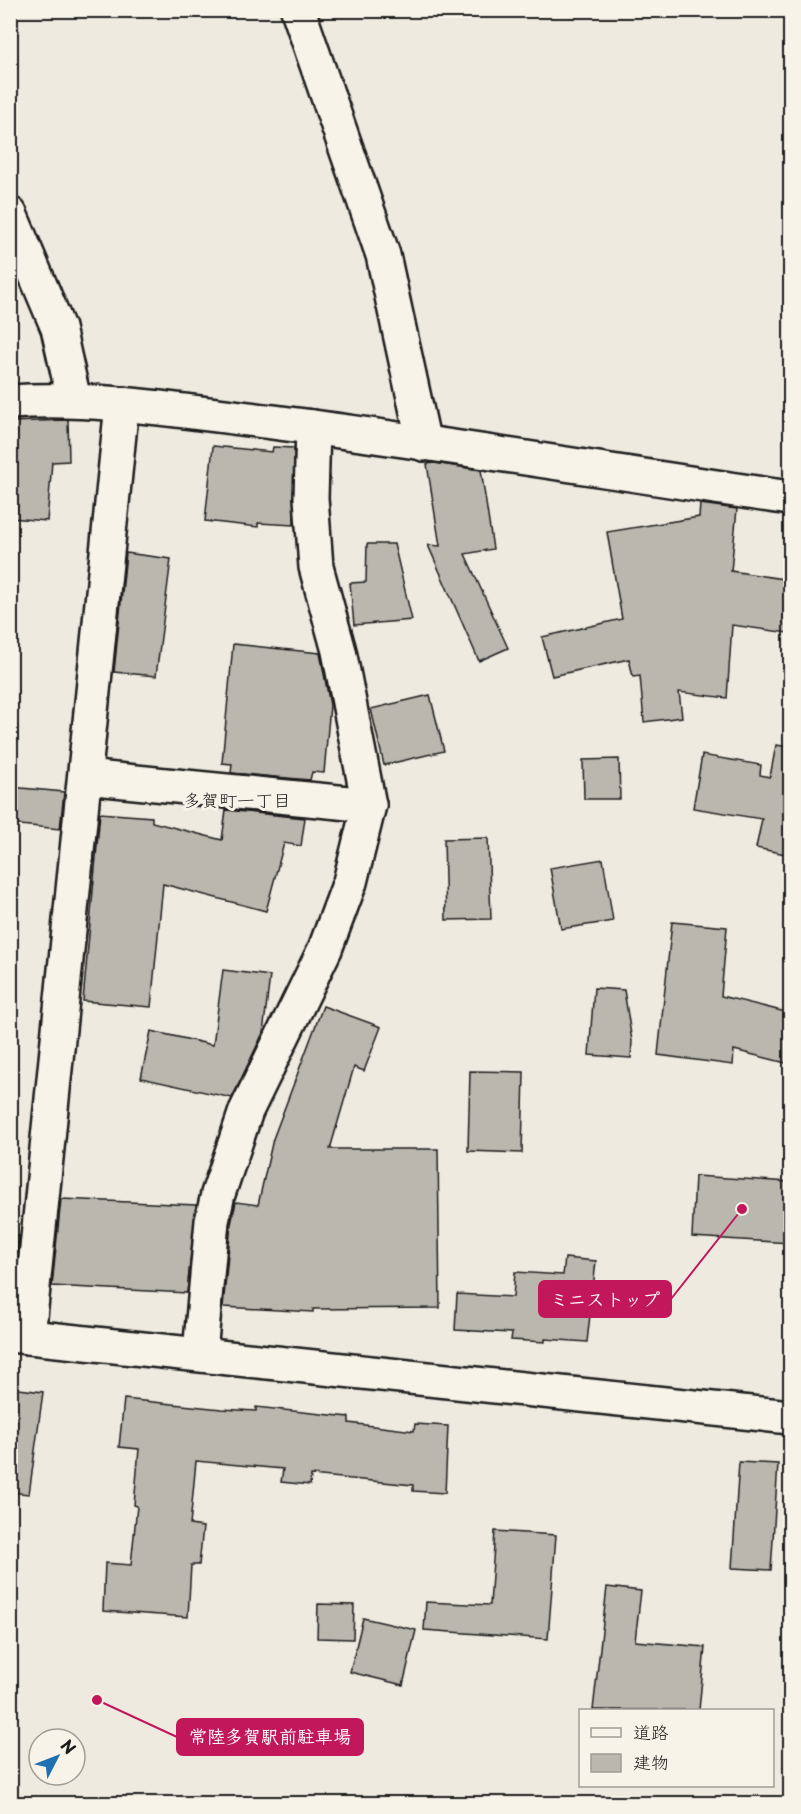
<svg xmlns="http://www.w3.org/2000/svg" width="801" height="1814" font-family="'Playpen Sans','Klee One',sans-serif">
<style>
.building{fill:#bab7af;stroke:#1c1c1c;stroke-width:1.5}
.lines{fill:none;stroke-linecap:round;stroke-linejoin:round}
.minor-casing{stroke:#1c1c1c;stroke-width:38}
.minor{stroke:#f7f3e8;stroke-width:33}
.labels{text-anchor:middle;stroke-width:6;stroke-linejoin:round;paint-order:stroke}
.neighbourhood-label{font-size:18px;fill:#1c1c1c;stroke:#f7f3e8}
.leader{fill:none;stroke:#c2185b;stroke-width:2}
.callout-dot{fill:#c2185b;stroke:#f7f3e8;stroke-width:2}
.callout{fill:#c2185b;stroke:#c2185b;stroke-width:2}
.callout-label{font-size:18px;text-anchor:middle;font-weight:bold;fill:#fff}
</style>
<rect width="100%" height="100%" fill="#eeeae0"/>
<filter id="ink" filterUnits="userSpaceOnUse"><feTurbulence type="fractalNoise" baseFrequency=".0167" numOctaves="2"/><feDisplacementMap in="SourceGraphic" scale="12" xChannelSelector="R" yChannelSelector="G"/><feConvolveMatrix kernelMatrix="1 2 1 2 8 2 1 2 1" color-interpolation-filters="sRGB"/></filter>
<g filter="url(#ink)">
<!-- building -->
<g class="building">
<polygon points="68,420 69,461 52,462 47,521 10,518 10,422"/>
<polygon points="213,446 272,452 273,447 294,448 294,525 258,523 258,527 205,521"/>
<polygon points="434,463 481,470 493,549 465,554 508,648 479,661 428,545 440,546 427,464"/>
<polygon points="700,504 737,509 731,571 790,580 788,633 732,625 727,698 679,692 682,717 644,722 640,676 633,677 629,659 552,676 542,637 622,619 607,532 699,517"/>
<polygon points="367,544 394,544 412,620 354,625 350,583 366,582"/>
<polygon points="126,553 171,559 156,676 114,672"/>
<polygon points="233,644 320,653 330,705 324,773 312,772 310,780 231,773 232,764 222,763"/>
<polygon points="430,695 444,751 384,765 371,709"/>
<polygon points="776,745 790,747 790,855 756,848 762,819 693,808 702,755 761,765 760,775 770,777"/>
<polygon points="619,759 620,799 584,799 583,760"/>
<polygon points="10,787 64,792 60,829 10,824"/>
<polygon points="226,810 305,818 301,846 284,843 266,911 163,884 151,1007 83,1001 100,813 152,817 152,822 222,840"/>
<polygon points="488,838 491,919 446,920 444,839"/>
<polygon points="603,859 613,921 561,929 550,868"/>
<polygon points="672,922 727,927 721,996 790,1013 790,1064 734,1050 733,1065 658,1055"/>
<polygon points="223,970 270,976 263,1033 232,1098 141,1078 151,1031 213,1045"/>
<polygon points="594,988 624,990 632,1041 631,1058 589,1055"/>
<polygon points="323,1006 381,1027 364,1071 354,1067 330,1149 438,1149 440,1308 313,1309 313,1312 223,1307 231,1224 236,1202 258,1205 273,1139"/>
<polygon points="470,1071 524,1072 522,1153 468,1151"/>
<polygon points="695,1176 790,1182 790,1243 692,1237"/>
<polygon points="61,1199 196,1205 187,1293 52,1286"/>
<polygon points="10,1235 19,1236 14,1285 10,1284"/>
<polygon points="565,1258 596,1261 587,1342 545,1339 545,1342 511,1340 512,1333 455,1330 457,1294 513,1297 515,1272 563,1275"/>
<polygon points="10,1388 43,1392 29,1494 10,1492"/>
<polygon points="124,1399 221,1409 256,1411 256,1407 349,1417 349,1423 414,1431 415,1424 448,1426 445,1493 413,1491 413,1485 311,1475 310,1485 281,1482 283,1469 196,1461 190,1525 203,1527 199,1565 191,1565 188,1617 103,1611 105,1563 131,1565 137,1506 134,1505 139,1449 119,1447"/>
<polygon points="739,1462 778,1464 771,1570 732,1568"/>
<polygon points="495,1531 556,1535 548,1639 424,1630 426,1602 490,1605"/>
<polygon points="607,1587 641,1591 635,1641 705,1647 699,1710 593,1710"/>
<polygon points="318,1604 354,1605 353,1639 317,1638"/>
<polygon points="363,1618 416,1630 403,1685 350,1672"/>
</g>
<g class="lines">
<defs>
<g id="minor">
<polyline points="298,10 383,255 424,444"/>
<polyline points="10,214 58,328 74,400"/>
<path d="M10,402C98,396 186,412 273,422C446,444 618,473 790,498"/>
<polyline points="85,777 369,805"/>
<polyline points="10,1335 790,1417"/>
<polyline points="28,1337 122,404"/>
<polyline points="200,1353 212,1221 218,1194 246,1111 325,949 350,882 369,805 339,651 316,567 311,498 313,427"/>
</g>
</defs>
<!-- minor casing -->
<use href="#minor" class="minor-casing"/>
<!-- minor -->
<use href="#minor" class="minor"/>
</g>
</g>
<g class="labels">
<!-- neighbourhood labels -->
<g class="neighbourhood-label">
<text x="237" y="807">多賀町一丁目</text>
</g>
</g>
<!-- callouts -->
<path class="leader" d="M742 1209L671 1299M97 1700L177 1737"/>
<g class="callout-dot">
<circle cx="742" cy="1209" r="6"/>
<circle cx="97" cy="1700" r="6"/>
</g>
<g class="callout">
<rect x="539" y="1281" width="132" height="36" rx="6"/>
<rect x="177" y="1719" width="186" height="36" rx="6"/>
</g>
<g class="callout-label">
<text x="605" y="1306">ミニストップ</text>
<text x="270" y="1743">常陸多賀駅前駐車場</text>
</g>
<!-- margin -->
<rect width="801" height="1814" fill="none" stroke="#f7f3e8" stroke-width="36"/>
<rect x="18" y="18" width="765" height="1778" fill="none" stroke="#1c1c1c" stroke-width="2" filter="url(#ink)"/>
<!-- legend -->
<rect x="579" y="1709" width="195" height="78" fill="#f7f3e8" stroke="#9f9d96" stroke-width="1.5"/>
<rect x="591" y="1728" width="30" height="9" fill="#f7f3e8" stroke="#9f9d96" stroke-width="1.5"/>
<text x="633" y="1739" font-size="18" fill="#1c1c1c">道路</text>
<rect x="591" y="1754" width="30" height="18" fill="#bab7af" stroke="#9f9d96" stroke-width="1.5"/>
<text x="633" y="1769" font-size="18" fill="#1c1c1c">建物</text>
<!-- north arrow -->
<g transform="translate(57 1757) rotate(48)"><circle r="28" fill="#f7f3e8" stroke="#9f9d96" stroke-width="1.5"/>
<path d="M0-4.5L10 22L0 15L-10 22Z" fill="#1f6fb2"/>
<text y="-9" font-size="16" font-weight="bold" text-anchor="middle" fill="#1c1c1c">N</text>
</g>
</svg>
